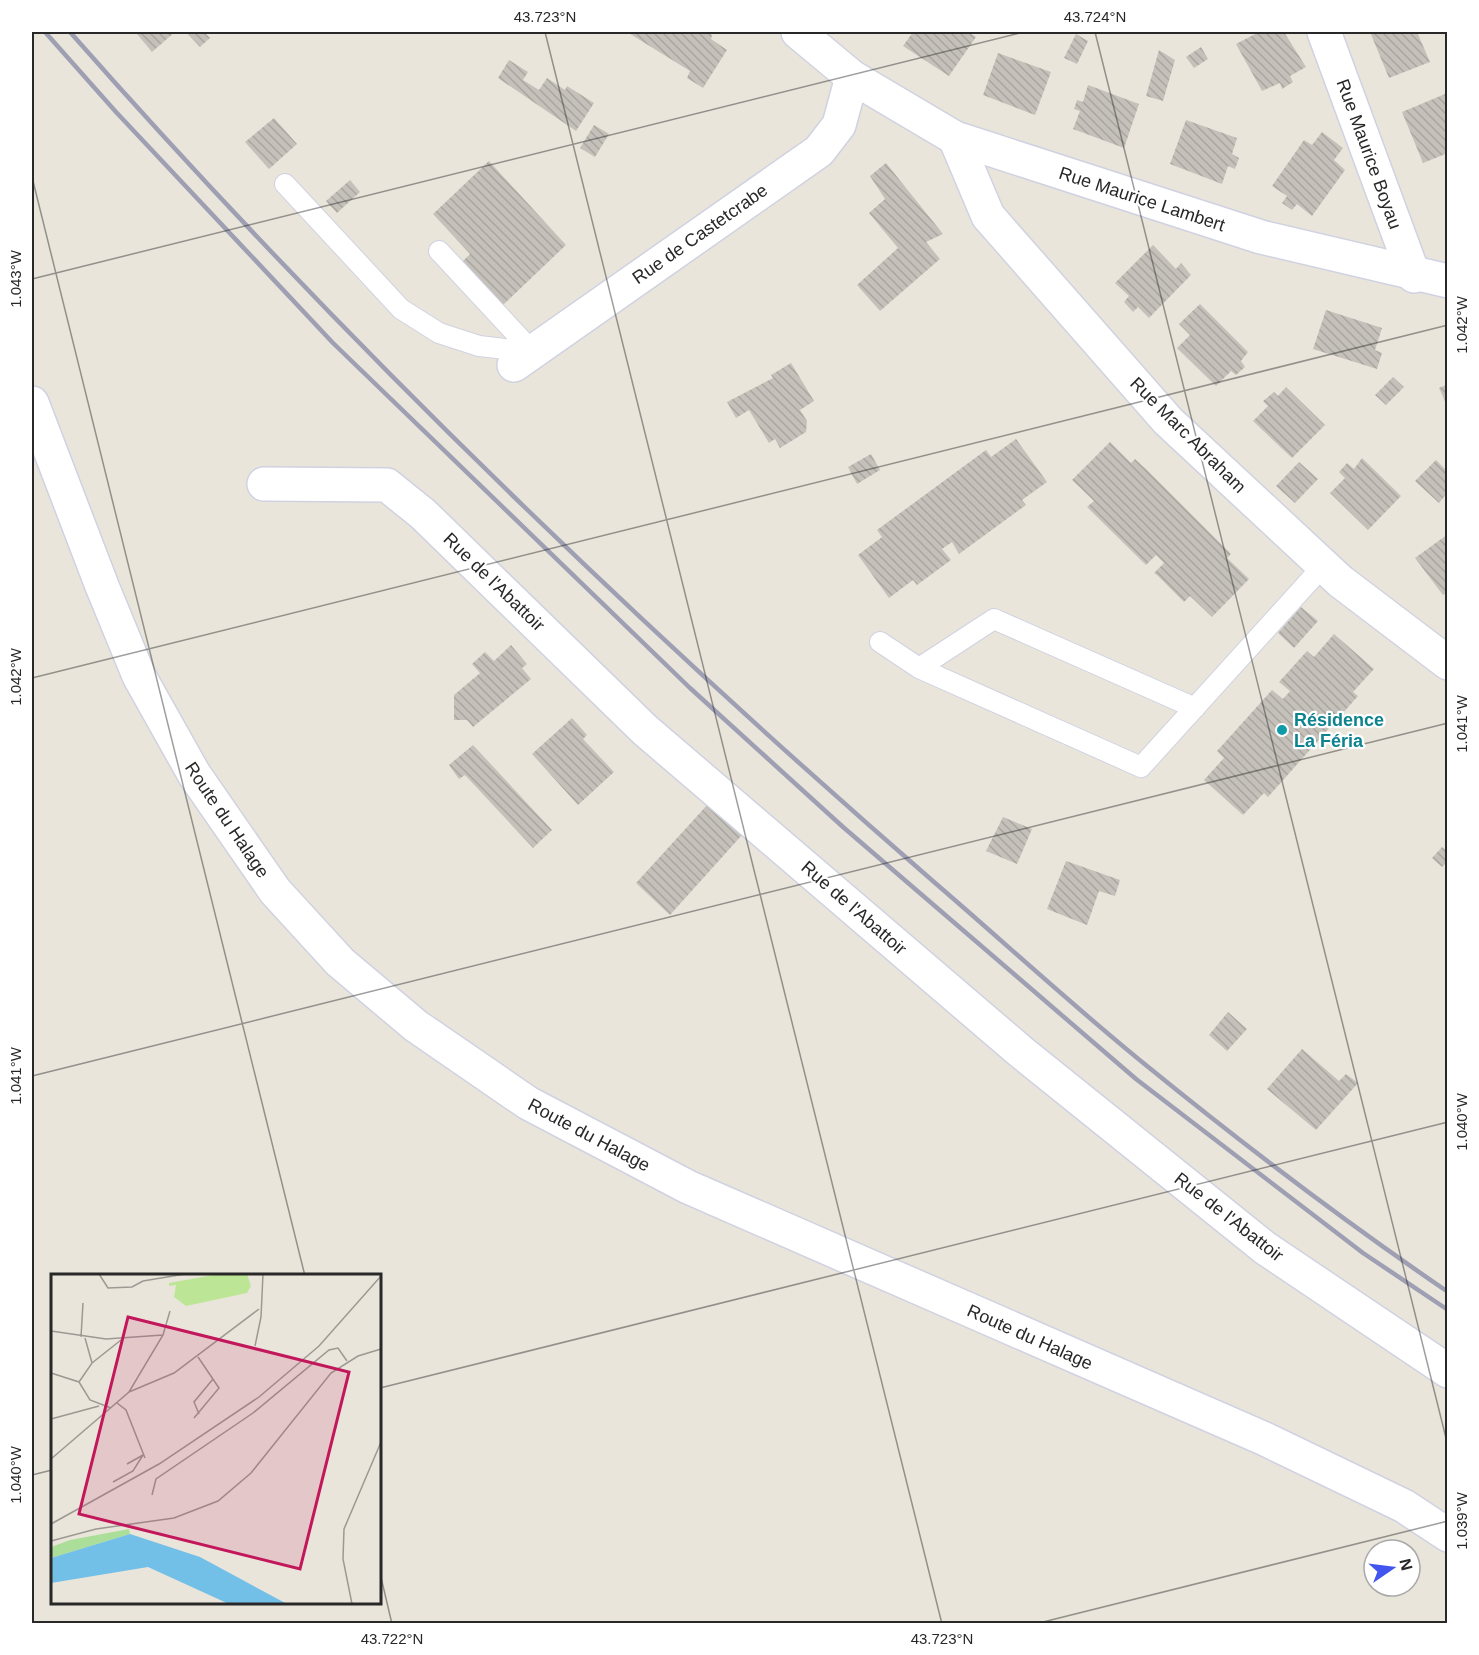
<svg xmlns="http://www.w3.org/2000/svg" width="1479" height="1655" font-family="Helvetica,sans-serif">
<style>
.building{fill:url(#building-back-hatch)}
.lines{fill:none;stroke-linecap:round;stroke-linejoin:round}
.lane-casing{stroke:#d0d2e1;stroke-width:22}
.street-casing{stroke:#d0d2e1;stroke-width:36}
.secondary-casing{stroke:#d0d2e1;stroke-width:36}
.lane{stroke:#fff;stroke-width:20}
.street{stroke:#fff;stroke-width:33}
.secondary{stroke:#fff;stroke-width:33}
.rail{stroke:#9e9fb2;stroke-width:4.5}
.ticks{fill:none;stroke:#282828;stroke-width:1.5;stroke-opacity:0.45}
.culture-dot{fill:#0f9aa8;stroke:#fff;stroke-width:2}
.labels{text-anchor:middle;stroke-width:4.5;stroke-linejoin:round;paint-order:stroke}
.street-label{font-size:18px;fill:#282828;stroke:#fff}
.culture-label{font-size:18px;font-weight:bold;fill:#0d838f;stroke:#fff;text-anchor:start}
.inset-road{fill:none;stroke:#9c9993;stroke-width:1.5}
.view{fill:#c2185b;fill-opacity:0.15;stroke:#c2185b;stroke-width:3}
.inset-edge{fill:none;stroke:#282828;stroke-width:3}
.neatline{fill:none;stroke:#282828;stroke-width:2}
.ticks-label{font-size:15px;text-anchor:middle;fill:#282828}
</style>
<defs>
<pattern id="building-back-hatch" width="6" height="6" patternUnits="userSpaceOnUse" patternTransform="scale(1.5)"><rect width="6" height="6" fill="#c5c1ba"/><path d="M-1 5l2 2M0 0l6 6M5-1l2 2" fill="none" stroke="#a9a6a0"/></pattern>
</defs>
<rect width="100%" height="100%" fill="#eae5db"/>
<!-- building -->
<g class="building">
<polygon points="140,32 175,32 152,52 137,34"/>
<polygon points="186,32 204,32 210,38 200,47"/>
<polygon points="627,32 707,32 712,35 711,39 727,50 703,88 687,78 690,71"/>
<polygon points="913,32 968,32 976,37 949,76 903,46"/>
<polygon points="1259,32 1284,32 1306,67 1290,76 1293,82 1282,89 1280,83 1262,91 1236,44"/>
<polygon points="1370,32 1417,32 1430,62 1389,78"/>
<polygon points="1076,34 1088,41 1077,64 1064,58"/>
<polygon points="1201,47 1208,59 1194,68 1186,57"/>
<polygon points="1159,50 1175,60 1163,101 1146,96"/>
<polygon points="998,53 1051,72 1035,115 983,95"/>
<polygon points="509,60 528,72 523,80 539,90 547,78 565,90 567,86 594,103 576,131 498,78"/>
<polygon points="1088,85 1139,104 1124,148 1073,129 1080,111 1074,109 1077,100 1083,102"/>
<polygon points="1445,94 1448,101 1448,153 1423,163 1402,112"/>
<polygon points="274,118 297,144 269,169 245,142"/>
<polygon points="1186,120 1237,138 1232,154 1239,158 1235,169 1228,166 1222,184 1170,164"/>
<polygon points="594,125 609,134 595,157 580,148"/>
<polygon points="1322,132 1343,148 1334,160 1345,170 1312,216 1297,204 1292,210 1282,203 1287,196 1272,186 1304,140 1312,145"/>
<polygon points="489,161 566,245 503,305 463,261 470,254 433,214"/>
<polygon points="886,163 943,234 926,242 940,259 880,311 857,285 898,248 869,213 885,199 870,176"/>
<polygon points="350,180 360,192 337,213 326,201"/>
<polygon points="1153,245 1176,269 1181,263 1191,275 1149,318 1138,307 1133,312 1124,302 1129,296 1115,283"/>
<polygon points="1200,304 1248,352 1241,361 1245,367 1236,375 1231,371 1216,386 1177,348 1190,335 1179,324"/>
<polygon points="1326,310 1382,328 1375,350 1382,353 1377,369 1313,349"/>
<polygon points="791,363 814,401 800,410 807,421 806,432 780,448 775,439 769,443 749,410 736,418 727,402 773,378 771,375"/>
<polygon points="1393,377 1404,387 1386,405 1375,395"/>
<polygon points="1448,384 1448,408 1439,388"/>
<polygon points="1286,387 1325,425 1292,458 1253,421 1268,406 1263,401 1274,392 1278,396"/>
<polygon points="1016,439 1047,482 1022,500 1026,505 959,554 952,542 942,549 951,560 917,585 913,580 889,598 858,555 882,537 877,530 986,450 991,457"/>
<polygon points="1110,442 1131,463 1135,459 1147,470 1231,554 1227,558 1249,579 1212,617 1190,596 1184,602 1157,575 1154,573 1164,563 1156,555 1146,565 1087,507 1094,501 1072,480"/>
<polygon points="871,454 880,470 857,484 848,467"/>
<polygon points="1362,458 1401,496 1368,530 1330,493 1345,478 1339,472 1347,463 1354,469"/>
<polygon points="1436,460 1448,472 1448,492 1439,503 1415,481"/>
<polygon points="1299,462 1318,479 1295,503 1276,486"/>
<polygon points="1448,534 1448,592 1443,595 1415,558"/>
<polygon points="1301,607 1318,621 1294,648 1278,633"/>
<polygon points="1334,634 1374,669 1353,692 1358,696 1268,797 1264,793 1243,815 1204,780 1224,758 1217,751 1272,690 1283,699 1290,691 1279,682 1307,651 1314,657"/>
<polygon points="511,645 527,664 522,668 531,679 473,727 467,720 454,720 454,695 480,673 472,664 485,652 494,661"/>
<polygon points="572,718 587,735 583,739 614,772 578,805 532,754"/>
<polygon points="473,745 552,830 533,848 465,775 459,779 449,765"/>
<polygon points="709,803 742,835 670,915 636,883"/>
<polygon points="1003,817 1032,829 1017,864 986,851"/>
<polygon points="1442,847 1448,852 1448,861 1442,867 1432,858"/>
<polygon points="1066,861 1120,880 1115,896 1099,891 1087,925 1047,909"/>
<polygon points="1228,1012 1247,1029 1227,1051 1209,1035"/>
<polygon points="1302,1049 1339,1081 1346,1074 1358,1083 1316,1130 1267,1089"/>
</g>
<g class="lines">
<defs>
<g id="lane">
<polyline points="285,184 401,309 439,333 479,346 533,352"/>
<polyline points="439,251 533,352"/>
<polyline points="880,642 919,668 1141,767 1323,566"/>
<polyline points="919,668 994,619 1195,708"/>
</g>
<g id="street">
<polyline points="798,32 852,77 955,138 1261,237 1448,281"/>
<polyline points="1324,32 1414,276"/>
<polyline points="955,138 988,216 1168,421 1340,581 1448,663"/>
<polyline points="514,365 819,151 839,125 852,77"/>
<polyline points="264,484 387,485 423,514 645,730 1020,1051 1265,1248 1448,1371"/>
</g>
<polyline id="secondary" points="32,403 102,586 139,676 194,774 275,891 340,962 416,1026 528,1103 688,1187 1265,1439 1404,1506 1448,1535"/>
</defs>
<!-- lane casing -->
<use href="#lane" class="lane-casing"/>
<!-- street casing -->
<use href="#street" class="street-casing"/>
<!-- secondary casing -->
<use href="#secondary" class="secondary-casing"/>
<!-- lane -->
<use href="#lane" class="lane"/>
<!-- street -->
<use href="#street" class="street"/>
<!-- secondary -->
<use href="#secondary" class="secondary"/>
<!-- rail -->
<g class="rail">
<polyline points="45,32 116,112 333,343 690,688 843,827 1136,1079 1363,1253 1448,1310"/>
<path d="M70,32C336,334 630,618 934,882C1005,943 1074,1007 1147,1066C1244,1145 1344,1221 1448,1292"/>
</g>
</g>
<!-- ticks -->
<path class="ticks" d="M545,32L942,1624M1095,32L1448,1446M32,177L305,1276M32,279L1024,32M32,678L1448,325M32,1076L1448,723M380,1388L1448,1122M32,1475L52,1470M380,1573L392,1624M1035,1624L1448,1521"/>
<!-- markers -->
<circle class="culture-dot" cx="1282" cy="730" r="6"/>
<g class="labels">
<!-- street labels -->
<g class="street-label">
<text transform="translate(1369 154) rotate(70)" y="6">Rue Maurice Boyau</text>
<text transform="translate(1142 199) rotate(18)" y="6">Rue Maurice Lambert</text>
<text transform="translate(700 234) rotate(-35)" y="6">Rue de Castetcrabe</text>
<text transform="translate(1188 435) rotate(45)" y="6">Rue Marc Abraham</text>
<text transform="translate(494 582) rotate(44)" y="6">Rue de l'Abattoir</text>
<text transform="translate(227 820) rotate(56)" y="6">Route du Halage</text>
<text transform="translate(854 908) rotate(41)" y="6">Rue de l'Abattoir</text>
<text transform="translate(589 1135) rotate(28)" y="6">Route du Halage</text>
<text transform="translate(1229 1217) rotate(38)" y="6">Rue de l'Abattoir</text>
<text transform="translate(1030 1337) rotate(24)" y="6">Route du Halage</text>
</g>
<!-- culture labels -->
<g class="culture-label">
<text x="1294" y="726">Résidence<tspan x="1294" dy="21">La Féria</tspan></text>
</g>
</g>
<!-- overview -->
<g transform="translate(51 1274)">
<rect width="330" height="330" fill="#eae5db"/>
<path d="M78,255L79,260L0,284V273L19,266Z" fill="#abde99"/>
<path d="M168,0H196L200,12L196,19L135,32L123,23L125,11L118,12V9Z" fill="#bde596"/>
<path d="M79,260L149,283L236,330H178L97,293L0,309V284Z" fill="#72bfe7"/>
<path class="inset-road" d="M48,0L57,14L81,13L92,7L134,0M0,57L55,65L112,61M30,63L32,29M34,64L41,89M204,72L210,43L212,0M0,99L28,108L39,126L60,134M28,108L41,89L70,66M78,118L123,99L208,35M66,129L75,136L94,184M148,140L143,128L162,105M143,144L168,114L147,83M0,145L48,132M0,185L78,118L112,61L119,37M76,190L92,181M62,208L82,197L92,181M101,221L105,205L202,139L278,76L287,74L296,87M0,250L108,190L208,123L268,72L330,2M0,267L45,255L123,244L167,227L200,199L280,99L307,82L330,75M301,330L292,285L293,255L330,168"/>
<path class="view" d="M77,43L298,98L249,295L28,240Z"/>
<rect width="330" height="330" class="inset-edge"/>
</g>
<!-- border -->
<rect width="1479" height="1655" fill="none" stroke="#ffffff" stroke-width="66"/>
<!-- north arrow -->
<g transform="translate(1392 1568) rotate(76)"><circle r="28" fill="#ffffff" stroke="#a9a9a9" stroke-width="1.5"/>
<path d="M0-4.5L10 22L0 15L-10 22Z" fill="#4255ef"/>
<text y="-9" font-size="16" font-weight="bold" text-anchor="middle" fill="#282828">N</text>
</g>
<rect x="33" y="33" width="1413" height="1589" class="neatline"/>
<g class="ticks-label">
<text x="545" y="22">43.723°N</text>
<text x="1095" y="22">43.724°N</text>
<text transform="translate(16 279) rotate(-90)" y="5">1.043°W</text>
<text transform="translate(1462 325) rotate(-90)" y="5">1.042°W</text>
<text transform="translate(16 677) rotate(-90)" y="5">1.042°W</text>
<text transform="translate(1462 724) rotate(-90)" y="5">1.041°W</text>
<text transform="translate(16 1076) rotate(-90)" y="5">1.041°W</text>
<text transform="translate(1462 1122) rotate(-90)" y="5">1.040°W</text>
<text transform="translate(16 1475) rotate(-90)" y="5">1.040°W</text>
<text transform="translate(1462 1521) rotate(-90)" y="5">1.039°W</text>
<text x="392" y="1644">43.722°N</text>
<text x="942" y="1644">43.723°N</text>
</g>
</svg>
